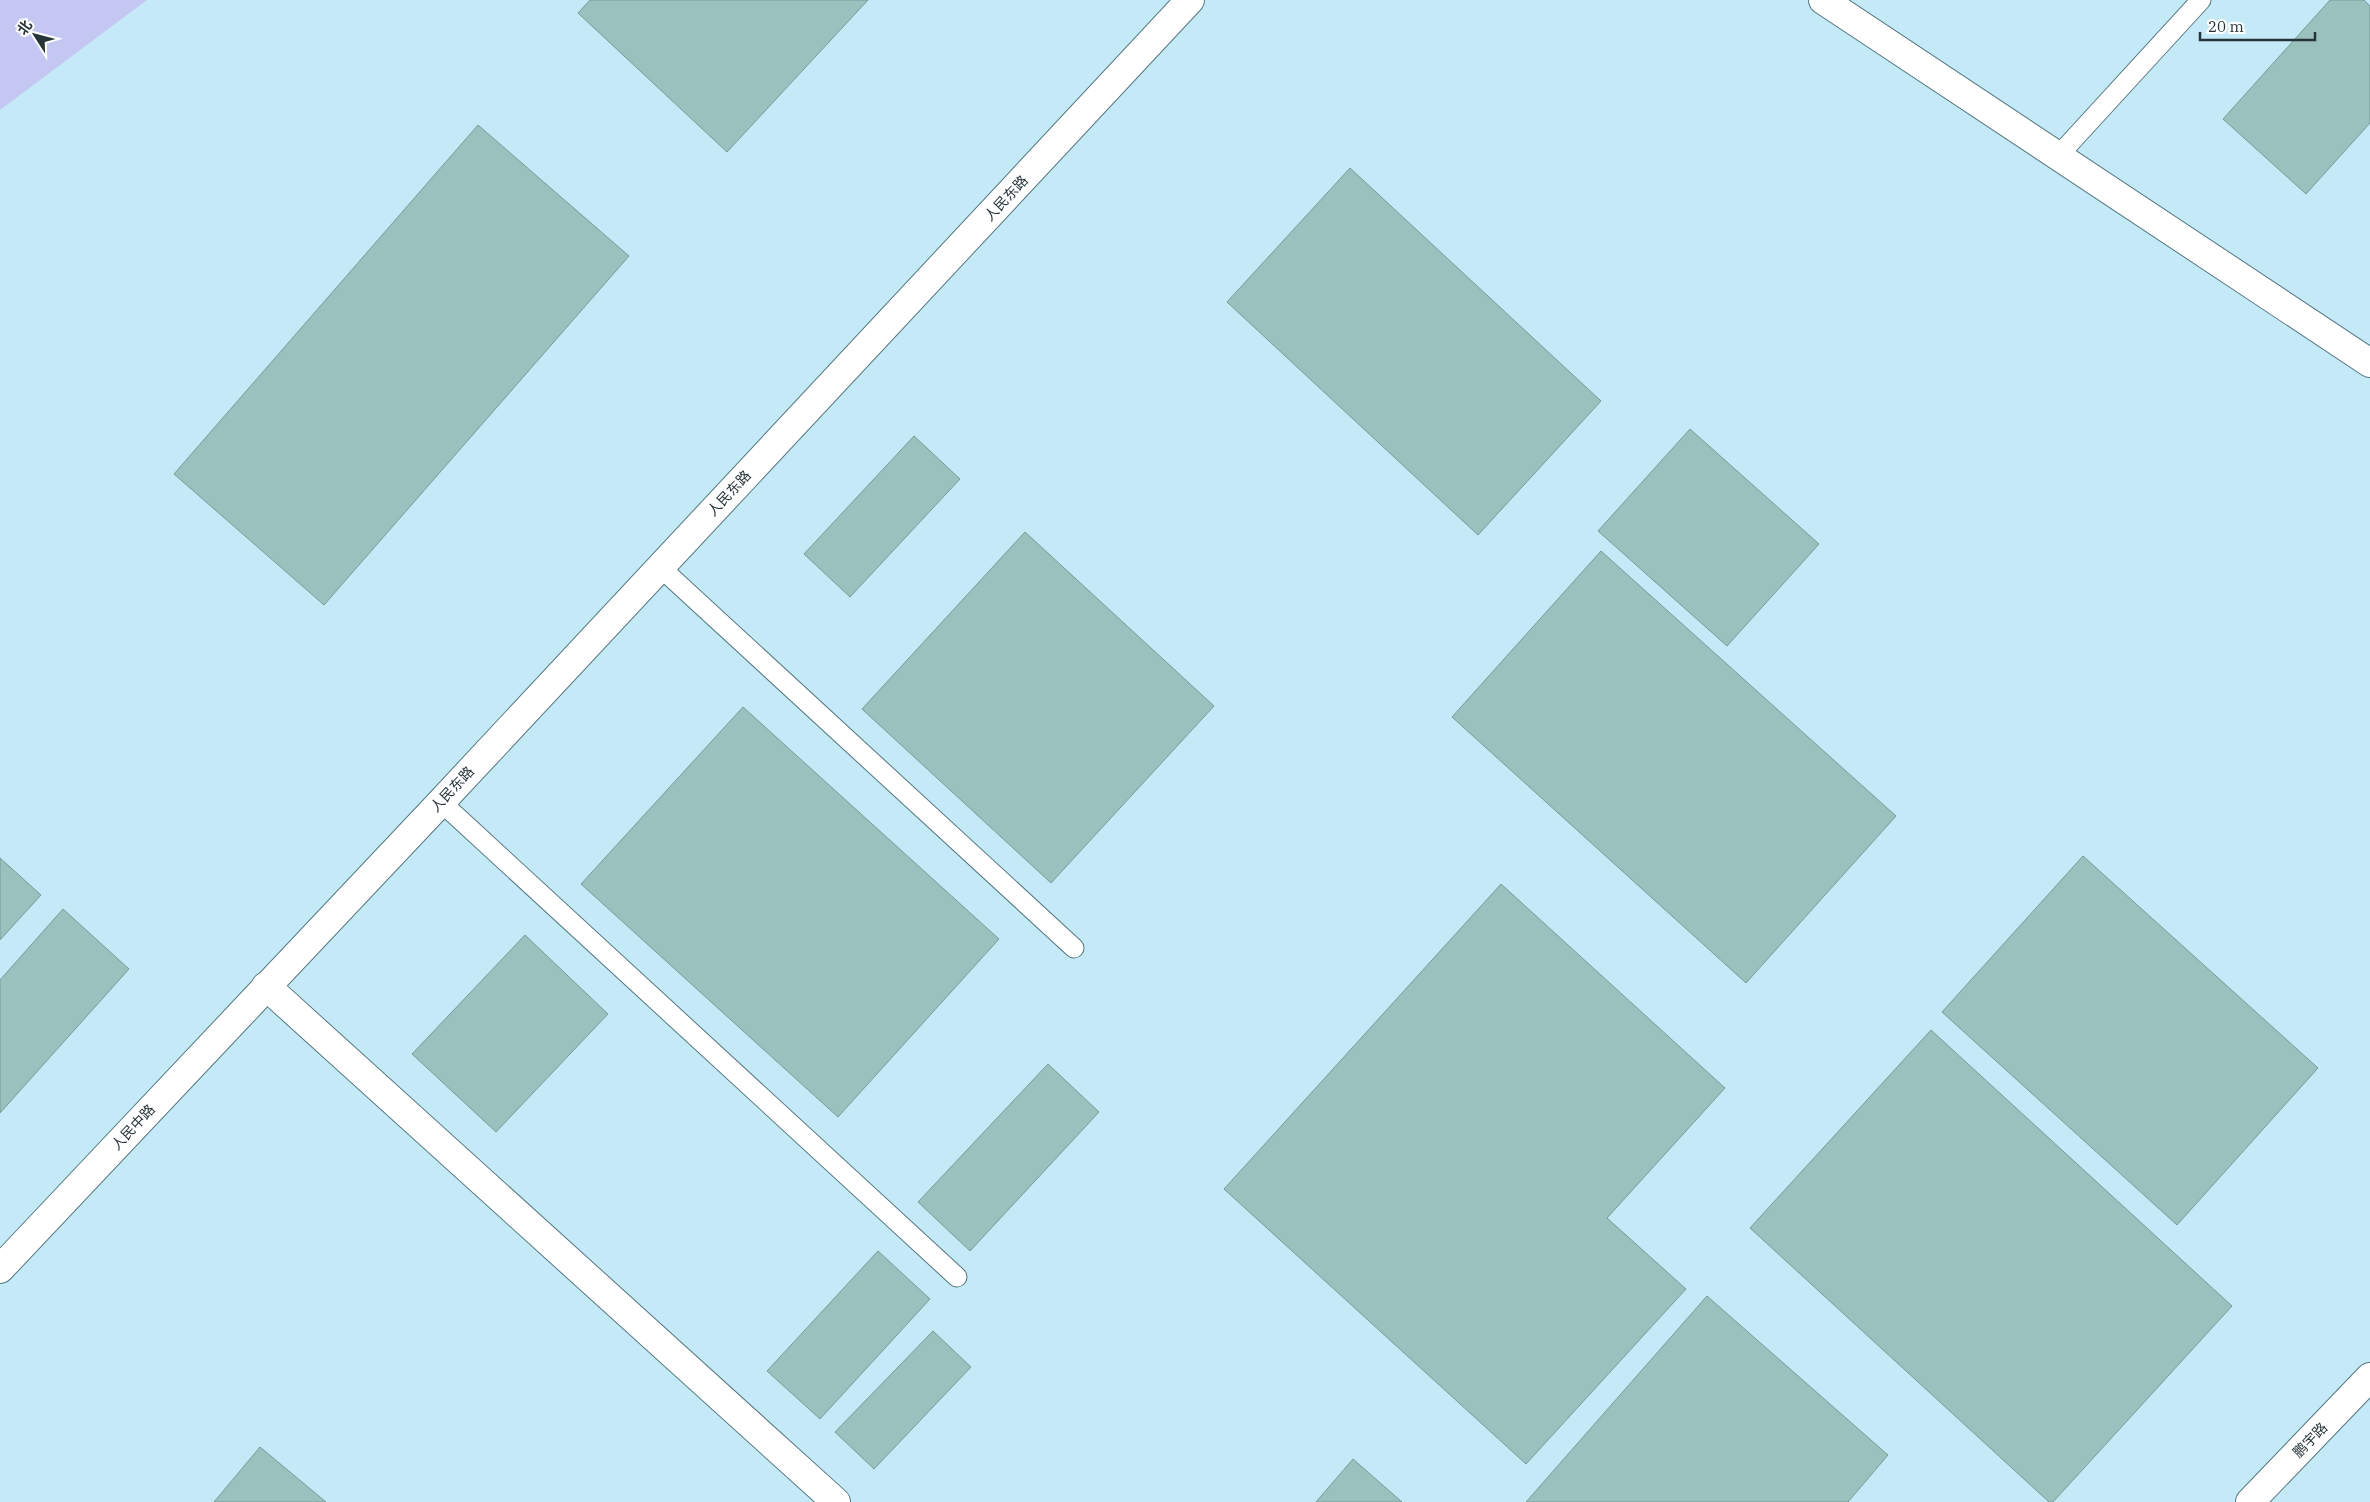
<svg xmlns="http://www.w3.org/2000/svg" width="2370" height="1502" font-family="'IBM Plex Serif','Noto Sans SC',serif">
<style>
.water{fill:#c5c7f3}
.building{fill:#9ac1be;stroke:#769c99}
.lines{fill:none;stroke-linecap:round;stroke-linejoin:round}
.lane-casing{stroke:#557782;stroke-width:21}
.street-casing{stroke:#557782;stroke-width:30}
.secondary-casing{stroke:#557782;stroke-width:30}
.lane{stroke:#fff;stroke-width:19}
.street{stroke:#fff;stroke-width:28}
.secondary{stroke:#fff;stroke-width:28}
.labels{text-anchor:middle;stroke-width:4;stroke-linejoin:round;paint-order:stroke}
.street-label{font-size:14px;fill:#263439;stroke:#fff}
</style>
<rect width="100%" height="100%" fill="#c5eaf7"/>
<!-- water -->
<polygon class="water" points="0,0 147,0 0,110"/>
<!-- building -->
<g class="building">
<polygon points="590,0 868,0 727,152 578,13"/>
<polygon points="2330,0 2364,0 2370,6 2370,123 2306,194 2223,119"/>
<polygon points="478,125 629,256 324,605 174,474"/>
<polygon points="1350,168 1601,401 1478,535 1227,302"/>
<polygon points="1690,429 1819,544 1727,646 1598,531"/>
<polygon points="914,436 960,479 850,597 804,554"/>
<polygon points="1025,532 1214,706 1051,883 862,709"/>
<polygon points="1601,551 1896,816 1746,983 1452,717"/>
<polygon points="743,707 999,939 838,1117 581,884"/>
<polygon points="2083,856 2318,1068 2177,1225 1942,1012"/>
<polygon points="0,858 41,895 0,940"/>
<polygon points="1501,884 1725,1088 1607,1218 1686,1289 1526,1464 1224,1189"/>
<polygon points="63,909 129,969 0,1113 0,980"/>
<polygon points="525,935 608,1014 496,1132 412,1054"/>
<polygon points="1931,1030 2232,1306 2053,1502 2049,1502 1750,1228"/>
<polygon points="1048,1064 1099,1112 970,1251 918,1202"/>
<polygon points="878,1251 930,1299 820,1419 767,1371"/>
<polygon points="1707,1296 1888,1455 1848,1502 1526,1502"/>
<polygon points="933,1331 971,1367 874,1469 835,1432"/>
<polygon points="260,1447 326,1502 214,1502"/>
<polygon points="1353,1459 1402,1502 1316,1502"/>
</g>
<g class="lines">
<defs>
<g id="lane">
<polyline points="2058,156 2201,0"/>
<polyline points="660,567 1074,948"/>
<polyline points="441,802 957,1277"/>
</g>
<polyline id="street" points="266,986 836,1502"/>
<g id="secondary">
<polyline points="1823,0 2370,363"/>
<polyline points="0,1269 441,802 1190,0"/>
<polyline points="2250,1502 2370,1377"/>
</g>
</defs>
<!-- lane casing -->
<use href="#lane" class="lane-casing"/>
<!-- street casing -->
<use href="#street" class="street-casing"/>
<!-- secondary casing -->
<use href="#secondary" class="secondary-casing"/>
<!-- lane -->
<use href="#lane" class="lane"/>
<!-- street -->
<use href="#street" class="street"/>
<!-- secondary -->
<use href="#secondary" class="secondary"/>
</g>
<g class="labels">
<!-- street labels -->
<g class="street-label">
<text transform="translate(1006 198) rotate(-47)" y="5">人民东路</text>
<text transform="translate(729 493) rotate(-47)" y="5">人民东路</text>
<text transform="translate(452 789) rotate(-47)" y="5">人民东路</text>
<text transform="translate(133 1127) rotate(-47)" y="5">人民中路</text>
<text transform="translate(2310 1440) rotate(-46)" y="5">鹏宇路</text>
</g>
</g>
<!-- north arrow -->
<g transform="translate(35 35) rotate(306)" stroke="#ffffff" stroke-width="4" paint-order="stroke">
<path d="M0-4L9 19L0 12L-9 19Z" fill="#263439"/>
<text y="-8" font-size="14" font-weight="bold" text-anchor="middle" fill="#263439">北</text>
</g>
<!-- scale -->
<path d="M2200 32v8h115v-8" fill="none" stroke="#263439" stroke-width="2.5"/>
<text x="2208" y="32" font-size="15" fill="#263439" stroke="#ffffff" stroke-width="4" paint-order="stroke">20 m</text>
</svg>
